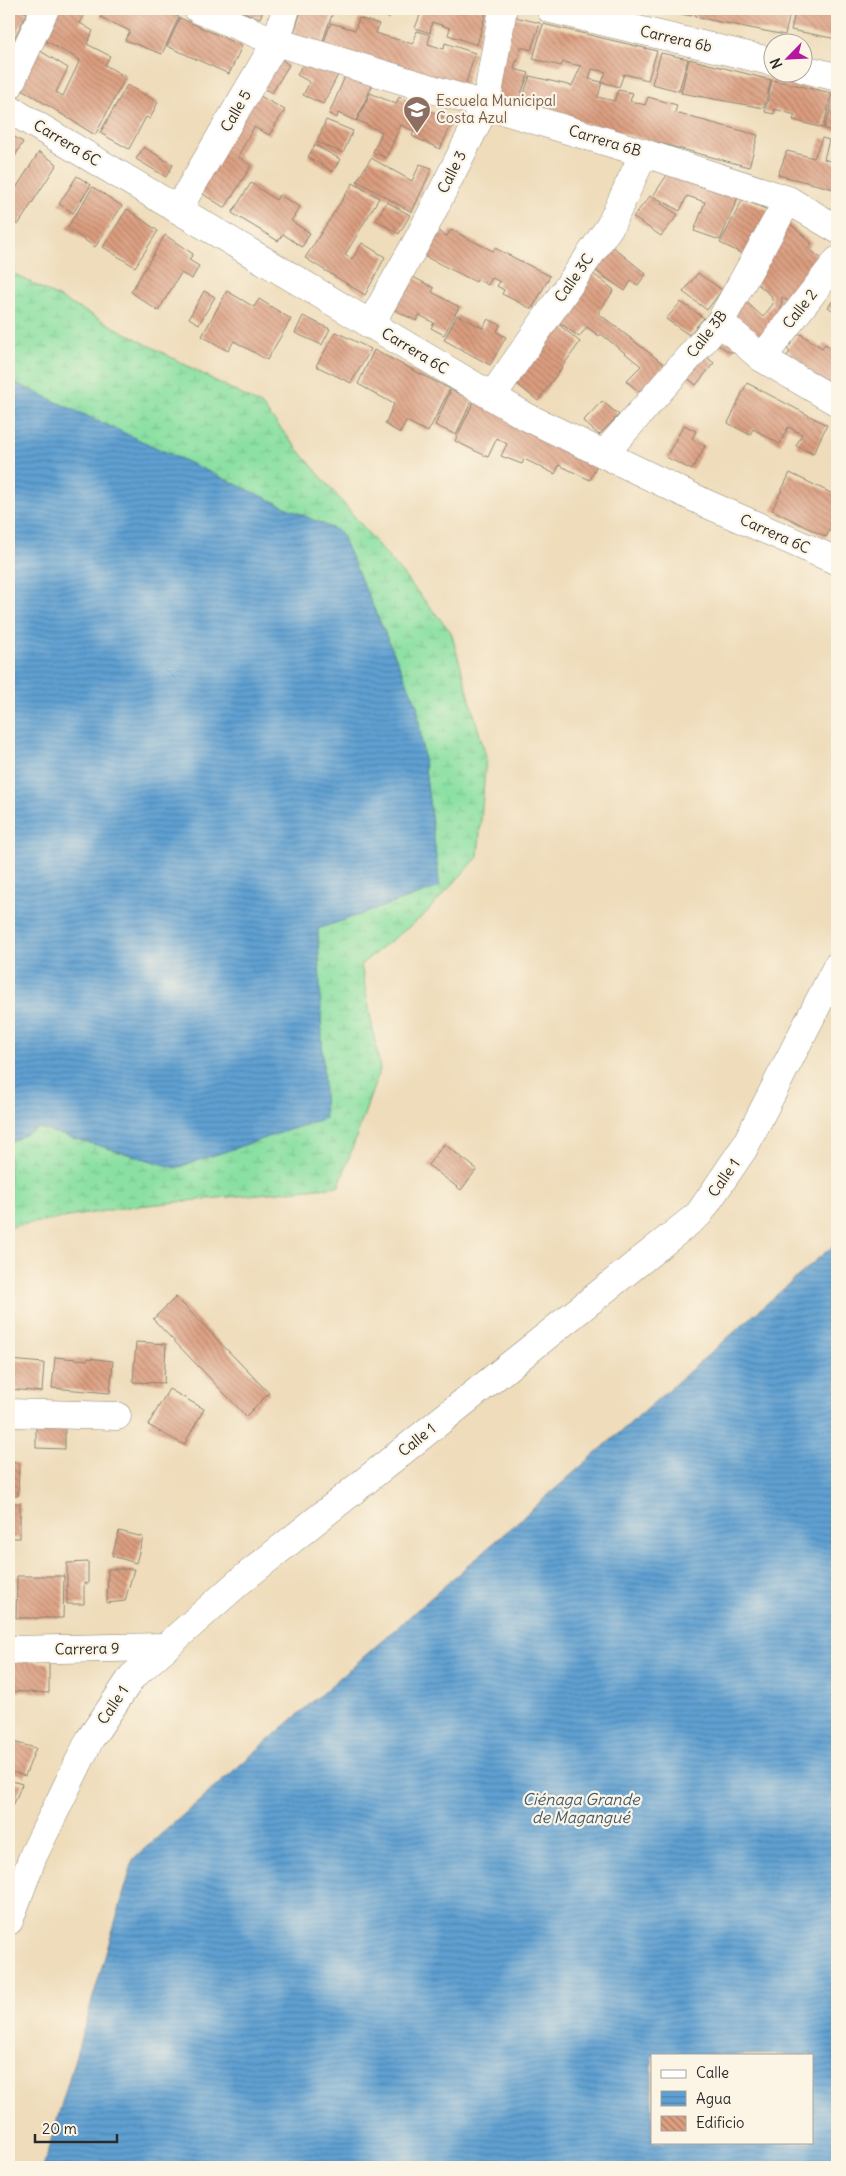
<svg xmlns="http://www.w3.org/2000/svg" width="846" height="2176" font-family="Delius,sans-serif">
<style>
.wetland{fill:url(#wetland-marsh);stroke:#5a8666}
.water{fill:url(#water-rules);stroke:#45667e;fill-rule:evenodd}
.building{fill:url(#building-back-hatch)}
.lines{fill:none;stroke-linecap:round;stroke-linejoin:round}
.minor-casing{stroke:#8c8472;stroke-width:29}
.minor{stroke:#fff;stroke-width:28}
.labels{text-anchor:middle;stroke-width:4.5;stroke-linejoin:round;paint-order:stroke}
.street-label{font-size:15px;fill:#2b2b2b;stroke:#fcf5e5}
.education-label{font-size:15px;fill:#785e54;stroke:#fcf5e5;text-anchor:start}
.water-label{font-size:16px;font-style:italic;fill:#405a6e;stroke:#fcf5e5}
</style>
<defs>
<pattern id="wetland-marsh" width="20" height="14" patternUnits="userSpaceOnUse" patternTransform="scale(1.25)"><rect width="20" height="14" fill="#8ae0a2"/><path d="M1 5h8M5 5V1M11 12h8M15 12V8" fill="none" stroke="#77c08c"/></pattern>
<pattern id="water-rules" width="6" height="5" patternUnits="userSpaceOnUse" patternTransform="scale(1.25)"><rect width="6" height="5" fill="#5fa0d2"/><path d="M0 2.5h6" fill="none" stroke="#4f83ab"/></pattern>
<pattern id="building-back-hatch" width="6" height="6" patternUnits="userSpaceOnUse" patternTransform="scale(1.25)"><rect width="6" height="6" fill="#db9d7f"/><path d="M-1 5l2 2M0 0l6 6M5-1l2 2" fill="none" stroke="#b28068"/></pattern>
</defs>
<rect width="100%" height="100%" fill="#fcf5e5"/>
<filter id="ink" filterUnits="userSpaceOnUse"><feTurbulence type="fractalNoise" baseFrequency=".02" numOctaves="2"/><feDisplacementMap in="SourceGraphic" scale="10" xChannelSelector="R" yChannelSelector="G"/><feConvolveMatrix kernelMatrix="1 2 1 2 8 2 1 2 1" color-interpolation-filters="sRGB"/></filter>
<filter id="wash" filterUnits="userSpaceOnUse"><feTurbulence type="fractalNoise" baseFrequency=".0096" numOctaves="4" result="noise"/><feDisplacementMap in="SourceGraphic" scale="20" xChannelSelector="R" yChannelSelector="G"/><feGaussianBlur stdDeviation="1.12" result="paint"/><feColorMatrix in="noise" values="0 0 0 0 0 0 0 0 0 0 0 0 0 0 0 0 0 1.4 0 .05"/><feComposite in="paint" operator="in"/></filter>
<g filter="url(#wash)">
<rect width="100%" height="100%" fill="#eedcba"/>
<!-- wetland -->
<polygon class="wetland" points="9,271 261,405 451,632 486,757 478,857 423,916 361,964 380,1069 339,1186 128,1207 9,1227"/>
<!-- water -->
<g class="water">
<polygon points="9,380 340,532 417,705 440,887 318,929 325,1118 176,1168 38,1128 9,1143"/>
<path d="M837,1242V2167H43L134,1858ZM652,2055H812V2142H652Z"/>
</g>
<g id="blocks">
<!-- building -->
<g class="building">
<polygon points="9,9 17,9 27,13 9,49"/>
<polygon points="55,9 88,9 80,23 93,31 87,44 110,56 105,65 126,77 95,135 20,88 37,49 68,68 56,92 63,96 80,60 42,39"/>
<polygon points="105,9 161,9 179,17 162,54 125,40 130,31 100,17"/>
<polygon points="235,9 264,9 260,18"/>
<polygon points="302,9 322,9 333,12 321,46 292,38"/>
<polygon points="386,9 392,9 389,18 384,16"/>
<polygon points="409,9 487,9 477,45 448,35 450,28 432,22 430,33 415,28 421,13"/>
<polygon points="657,9 693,9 691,16"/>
<polygon points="697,9 791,9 785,35 695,17"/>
<polygon points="796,9 837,9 837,39 791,30"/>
<polygon points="515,17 540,23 531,50 521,47 517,62 516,61 514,69 529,73 517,105 489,98"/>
<polygon points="180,18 242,46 229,74 167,46"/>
<polygon points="359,18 379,24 376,33 385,36 413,44 417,31 430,35 428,44 444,49 445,43 475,53 464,89 322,47 331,23 355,30"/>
<polygon points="543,24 657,51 648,80 624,74 619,87 602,82 606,72 592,69 589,79 602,82 598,97 614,101 618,90 633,93 630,101 645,105 648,97 677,105 675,113 758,135 749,167 520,106 530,76 572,86 581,66 563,62 561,66 533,59"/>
<polygon points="661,53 688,59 679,91 652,84"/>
<polygon points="280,58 289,65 272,93 257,85"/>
<polygon points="305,59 340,71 323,104 303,95 310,82 297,75"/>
<polygon points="689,59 771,80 764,108 681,93"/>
<polygon points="346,74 372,86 356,121 338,113 337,118 329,114"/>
<polygon points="772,80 832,93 823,128 793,120 795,115 775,109 774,114 765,112"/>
<polygon points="127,85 158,102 150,119 146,117 129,149 100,133"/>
<polygon points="253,92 285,110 269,135 254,127 238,156 251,166 225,208 195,189"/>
<polygon points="370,93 396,104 399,97 453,121 440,149 412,136 414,131 401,125 386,158 373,152 382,132 357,120"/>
<polygon points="835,93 837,94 837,132 824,129"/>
<polygon points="326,120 353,131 343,153 317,142"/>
<polygon points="9,134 23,142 10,165 9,164"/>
<polygon points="822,138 829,140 824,159 837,164 837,179 834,189 778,175 787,151 814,158"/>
<polygon points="315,145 340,159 333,172 308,157"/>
<polygon points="144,147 173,165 166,177 136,159"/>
<polygon points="39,152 57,164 18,225 9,219 9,199"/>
<polygon points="371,158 412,181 420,164 432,168 412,212 357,181"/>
<polygon points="669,172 738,197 720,240 694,231 705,202 687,196 680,211 653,196"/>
<polygon points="77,176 91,185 73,213 59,204"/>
<polygon points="251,183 276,200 279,195 300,207 291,221 310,233 302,247 283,234 278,241 232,213"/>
<polygon points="353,183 379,198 345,255 352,259 362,243 385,257 365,295 305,258"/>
<polygon points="93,187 122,206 95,247 67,228"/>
<polygon points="650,196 678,215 661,236 633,217"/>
<polygon points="743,199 770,211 747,256 720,243"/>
<polygon points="387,202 410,215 399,234 376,220"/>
<polygon points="127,209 158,231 135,267 103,247"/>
<polygon points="788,222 812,243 808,248 823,260 790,303 782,297 781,310 788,317 763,348 728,320 743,299 763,317 773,304 771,295 749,277"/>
<polygon points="434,229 447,236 451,230 493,251 495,248 550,276 532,309 502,294 504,290 497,286 500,282 492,278 488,285 477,279 476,282 420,254"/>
<polygon points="165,235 193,254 189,260 199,266 192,279 181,273 158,311 131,292"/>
<polygon points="607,242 646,274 638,285 631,281 625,291 589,266"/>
<polygon points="587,269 614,290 598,313 665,365 640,392 626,381 641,366 601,334 599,336 587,327 579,337 551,316"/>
<polygon points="698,273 722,290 707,310 683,292"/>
<polygon points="409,275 434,288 432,292 459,307 444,335 431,328 434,323 419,315 416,321 391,308"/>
<polygon points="204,291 215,297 199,324 189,318"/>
<polygon points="227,291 254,307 259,299 291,319 267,360 234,341 228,351 202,336"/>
<polygon points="837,295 837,313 828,307"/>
<polygon points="681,302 704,318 689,335 666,319"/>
<polygon points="457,315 483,328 488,319 500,325 497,332 506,337 490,365 444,340"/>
<polygon points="303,316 330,329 322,345 295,333"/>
<polygon points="551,318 580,342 538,401 507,376"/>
<polygon points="336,332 371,349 351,383 316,366"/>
<polygon points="799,333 822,348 825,344 837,351 837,396 783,361 790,352 787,349"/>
<polygon points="710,340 739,341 731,353"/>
<polygon points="374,350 450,389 428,432 406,421 400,433 385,424 394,404 358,384"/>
<polygon points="699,351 714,363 696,385 681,373"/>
<polygon points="747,383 827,425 813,454 796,446 802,434 788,427 780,444 753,429 750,435 728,423"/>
<polygon points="451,390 472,400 456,435 435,425"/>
<polygon points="474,401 598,462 590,480 559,465 555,474 524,459 522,464 501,456 507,444 497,438 488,457 455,441"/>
<polygon points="602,401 619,415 599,435 583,421"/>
<polygon points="684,425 696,431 692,439 705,446 692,470 666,457"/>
<polygon points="837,450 837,462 832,459"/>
<polygon points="790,473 837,496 837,515 826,537 772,510"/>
<polygon points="444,1144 477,1169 461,1190 428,1165"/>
<polygon points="176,1297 269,1393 246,1416 153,1319"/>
<polygon points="136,1342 166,1344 164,1383 133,1382"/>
<polygon points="55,1357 87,1360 88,1358 113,1361 110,1393 52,1388"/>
<polygon points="9,1360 44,1363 42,1392 9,1389"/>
<polygon points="169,1389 204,1409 184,1445 148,1425"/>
<polygon points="36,1427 65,1428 65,1449 36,1448"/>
<polygon points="9,1462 19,1463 18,1496 9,1496"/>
<rect x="9" y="1503" width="11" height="35"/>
<polygon points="119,1531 143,1537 136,1563 112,1556"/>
<polygon points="88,1562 88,1584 84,1583 84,1604 67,1604 67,1563"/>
<polygon points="108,1569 134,1569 125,1601 107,1603"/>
<polygon points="17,1576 64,1576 63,1618 16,1618"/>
<polygon points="9,1660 49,1663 49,1693 9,1691"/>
<polygon points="9,1741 36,1748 25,1776 9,1771"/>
<polygon points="9,1780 22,1784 13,1806 9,1805"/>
</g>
</g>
</g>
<g filter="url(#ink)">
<use href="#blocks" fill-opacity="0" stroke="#8c8472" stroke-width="1"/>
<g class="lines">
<defs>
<g id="minor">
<polyline points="198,9 276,42 644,153 788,200 837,229"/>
<polyline points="550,9 774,62"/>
<polyline points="804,69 837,77"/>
<polyline points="9,86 45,9"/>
<polyline points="9,109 525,416 707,504 837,561"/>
<polyline points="178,209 276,42 286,9"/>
<polyline points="720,322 762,358 837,402"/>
<polyline points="370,325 420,236 486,105 503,9"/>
<polyline points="762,358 837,261"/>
<polyline points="492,396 610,226 644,153"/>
<polyline points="604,454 720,322 788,200"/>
<polyline points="9,1413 117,1416"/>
<polyline points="9,1650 164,1647"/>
<polyline points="9,1921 33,1856 90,1739 132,1677 239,1582 699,1214 744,1148 837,966"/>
</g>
</defs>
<!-- minor casing -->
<use href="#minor" class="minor-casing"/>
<!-- minor -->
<use href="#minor" class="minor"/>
</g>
</g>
<!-- icons -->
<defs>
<symbol id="school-pin" viewBox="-11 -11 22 30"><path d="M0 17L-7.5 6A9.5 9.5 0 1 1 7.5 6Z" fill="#8d6e63" stroke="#fcf5e5"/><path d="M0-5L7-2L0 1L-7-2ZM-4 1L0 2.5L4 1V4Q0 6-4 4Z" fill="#fff"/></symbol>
</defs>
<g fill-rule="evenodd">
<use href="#school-pin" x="401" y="94" width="32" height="43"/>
</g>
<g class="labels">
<!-- street labels -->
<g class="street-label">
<text transform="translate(676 39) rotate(13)" y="5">Carrera 6b</text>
<text transform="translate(236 111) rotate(-60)" y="5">Calle 5</text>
<text transform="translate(605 141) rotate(17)" y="5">Carrera 6B</text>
<text transform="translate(67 143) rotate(31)" y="5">Carrera 6C</text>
<text transform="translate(452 172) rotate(-63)" y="5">Calle 3</text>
<text transform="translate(574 278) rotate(-55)" y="5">Calle 3C</text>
<text transform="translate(800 309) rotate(-52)" y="5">Calle 2</text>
<text transform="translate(707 334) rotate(-52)" y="5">Calle 3B</text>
<text transform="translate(415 351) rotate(31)" y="5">Carrera 6C</text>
<text transform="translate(775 534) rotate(24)" y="5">Carrera 6C</text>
<text transform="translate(724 1178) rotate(-55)" y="5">Calle 1</text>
<text transform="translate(417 1440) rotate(-39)" y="5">Calle 1</text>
<text transform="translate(87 1649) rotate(-1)" y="5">Carrera 9</text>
<text transform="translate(113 1705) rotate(-56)" y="5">Calle 1</text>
</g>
<!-- education labels -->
<g class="education-label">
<text x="436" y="106">Escuela Municipal<tspan x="436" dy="17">Costa Azul</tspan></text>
</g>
<!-- water labels -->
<g class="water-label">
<text x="581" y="1805">Ciénaga Grande<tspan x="581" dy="18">de Magangué</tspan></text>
</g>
</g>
<!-- margin -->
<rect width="846" height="2176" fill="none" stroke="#fcf5e5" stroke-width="30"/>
<!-- legend -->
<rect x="651" y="2054" width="162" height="90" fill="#fcf5e5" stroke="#a8a49b"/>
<rect x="661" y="2070" width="25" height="8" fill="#ffffff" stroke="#a8a49b"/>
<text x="696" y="2078" font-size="15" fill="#2b2b2b">Calle</text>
<rect x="661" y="2091" width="25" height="15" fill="url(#water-rules)" stroke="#a8a49b"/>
<text x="696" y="2104" font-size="15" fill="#2b2b2b">Agua</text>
<rect x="661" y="2116" width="25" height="15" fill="url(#building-back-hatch)" stroke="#a8a49b"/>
<text x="696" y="2128" font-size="15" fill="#2b2b2b">Edificio</text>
<!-- north arrow -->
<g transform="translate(788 58) rotate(246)"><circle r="24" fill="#fcf5e5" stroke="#a8a49b"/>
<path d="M0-4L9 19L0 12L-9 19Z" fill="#b5179e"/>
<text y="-8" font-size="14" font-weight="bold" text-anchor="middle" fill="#2b2b2b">N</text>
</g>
<!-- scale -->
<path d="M35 2134v8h82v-8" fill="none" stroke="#2b2b2b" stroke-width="2.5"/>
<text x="42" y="2134" font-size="15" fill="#2b2b2b" stroke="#fcf5e5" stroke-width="4" paint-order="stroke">20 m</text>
</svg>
